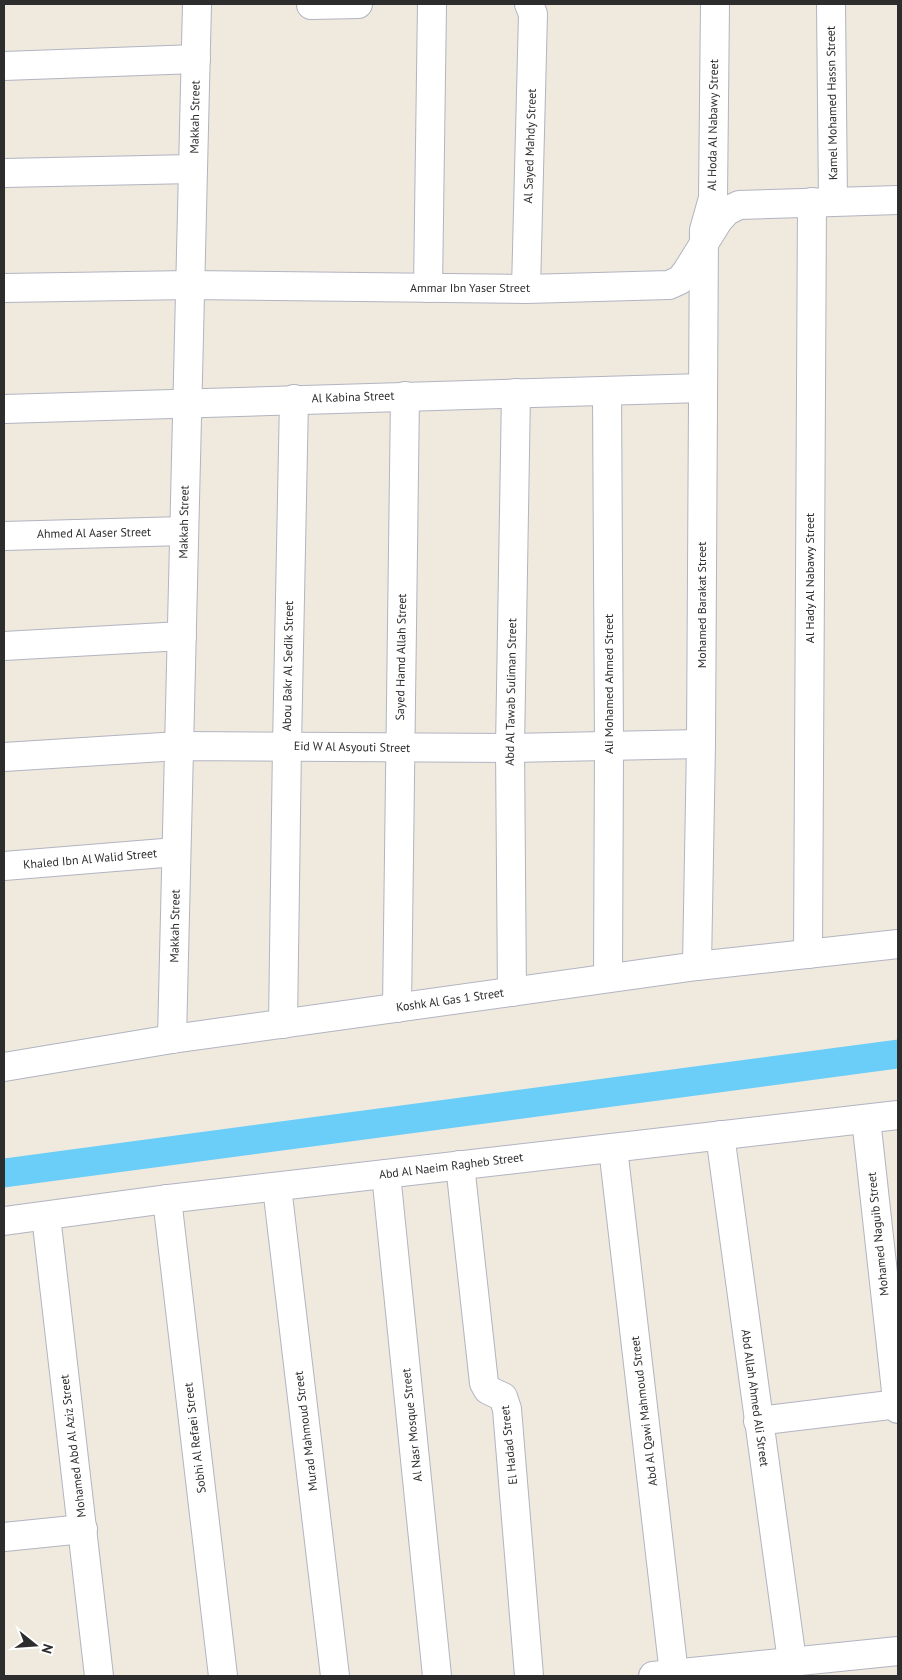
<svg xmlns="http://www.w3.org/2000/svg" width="902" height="1680" font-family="'PT Sans',sans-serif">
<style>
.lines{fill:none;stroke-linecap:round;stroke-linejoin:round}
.canal{stroke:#6acef9;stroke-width:29}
.minor-casing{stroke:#b2b4c1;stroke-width:30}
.minor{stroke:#fff;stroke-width:28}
.labels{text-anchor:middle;stroke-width:4;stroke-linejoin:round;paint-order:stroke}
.street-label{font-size:12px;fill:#2d2d2d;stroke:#fff}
</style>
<rect width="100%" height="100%" fill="#efe9de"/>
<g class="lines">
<!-- canal -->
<polyline class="canal" points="4,1173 898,1054"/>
<defs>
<g id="minor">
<polyline points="831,4 833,202"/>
<polyline points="311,5 358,4"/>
<polyline points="4,66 196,59"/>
<polyline points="4,173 193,169"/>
<polyline points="4,288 190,285 526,289 669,285 680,280 687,271 718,221 727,211 739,205 898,200"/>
<polyline points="428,288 432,4"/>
<polyline points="526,289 533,14 529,4"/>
<polyline points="607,391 609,747 608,978"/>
<polyline points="4,409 703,388"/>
<polyline points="4,536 184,531"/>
<polyline points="4,646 182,636"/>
<polyline points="4,757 179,746 510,748 701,744"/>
<polyline points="4,866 176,852"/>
<polyline points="808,954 812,202"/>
<polyline points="697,966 701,744 704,230 713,198 715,4"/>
<polyline points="512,992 510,748 516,393"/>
<polyline points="397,1008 405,396"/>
<polyline points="283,1024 287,746 294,399"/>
<polyline points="172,1039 197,4"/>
<polyline points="4,1067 172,1039 697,966 898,944"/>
<polyline points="866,1119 898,1409"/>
<polyline points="720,1135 792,1661"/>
<polyline points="613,1148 674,1674"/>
<polyline points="460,1165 484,1383 488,1390 503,1397 507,1409 529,1676"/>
<polyline points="386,1174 437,1676"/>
<polyline points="277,1187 335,1676"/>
<polyline points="167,1199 223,1676"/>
<polyline points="46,1216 99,1676"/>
<polyline points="4,1221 167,1199 898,1115"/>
<polyline points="758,1421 898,1404"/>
<polyline points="4,1537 83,1529"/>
<polyline points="653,1676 898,1651"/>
</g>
</defs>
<!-- minor casing -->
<use href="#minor" class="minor-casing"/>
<!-- minor -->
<use href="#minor" class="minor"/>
</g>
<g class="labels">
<!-- street labels -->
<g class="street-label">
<text transform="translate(832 103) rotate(-91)" y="4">Kamel Mohamed Hassn Street</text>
<text transform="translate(195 117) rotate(-89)" y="4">Makkah Street</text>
<text transform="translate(713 125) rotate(-89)" y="4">Al Hoda Al Nabawy Street</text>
<text transform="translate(530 146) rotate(-88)" y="4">Al Sayed Mahdy Street</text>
<text x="470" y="292">Ammar Ibn Yaser Street</text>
<text transform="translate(353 397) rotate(-2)" y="4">Al Kabina Street</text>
<text transform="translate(184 522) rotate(-89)" y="4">Makkah Street</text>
<text transform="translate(94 533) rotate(-1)" y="4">Ahmed Al Aaser Street</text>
<text transform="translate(810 578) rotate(-90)" y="4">Al Hady Al Nabawy Street</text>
<text transform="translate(702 605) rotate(-90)" y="4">Mohamed Barakat Street</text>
<text transform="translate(401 657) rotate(-89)" y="4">Sayed Hamd Allah Street</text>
<text transform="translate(288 666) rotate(-89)" y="4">Abou Bakr Al Sedik Street</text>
<text transform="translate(609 684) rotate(-90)" y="4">Ali Mohamed Ahmed Street</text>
<text transform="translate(511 692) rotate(-89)" y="4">Abd Al Tawab Suliman Street</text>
<text transform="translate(352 747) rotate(1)" y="4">Eid W Al Asyouti Street</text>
<text transform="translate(90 859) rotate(-5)" y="4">Khaled Ibn Al Walid Street</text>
<text transform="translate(175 926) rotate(-89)" y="4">Makkah Street</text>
<text transform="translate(450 1000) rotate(-8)" y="4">Koshk Al Gas 1 Street</text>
<text transform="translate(451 1166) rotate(-7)" y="4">Abd Al Naeim Ragheb Street</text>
<text transform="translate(878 1234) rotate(-96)" y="4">Mohamed Naguib Street</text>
<text transform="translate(755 1398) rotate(82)" y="4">Abd Allah Ahmed Ali Street</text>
<text transform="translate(644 1411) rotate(-97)" y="4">Abd Al Qawi Mahmoud Street</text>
<text transform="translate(412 1425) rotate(-96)" y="4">Al Nasr Mosque Street</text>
<text transform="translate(306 1431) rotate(-97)" y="4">Murad Mahmoud Street</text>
<text transform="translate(195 1438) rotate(-97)" y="4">Sobhi Al Refaei Street</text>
<text transform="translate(509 1445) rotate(-96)" y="4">El Hadad Street</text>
<text transform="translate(73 1446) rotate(-97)" y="4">Mohamed Abd Al Aziz Street</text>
</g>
</g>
<!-- border -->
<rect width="902" height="1680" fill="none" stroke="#2d2d2d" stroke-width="10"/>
<!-- north arrow -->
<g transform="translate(35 1645) rotate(107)" stroke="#ffffff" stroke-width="4" paint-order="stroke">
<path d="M0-4L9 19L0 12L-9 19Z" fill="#2d2d2d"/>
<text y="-8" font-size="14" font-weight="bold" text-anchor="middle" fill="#2d2d2d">N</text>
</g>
</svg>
